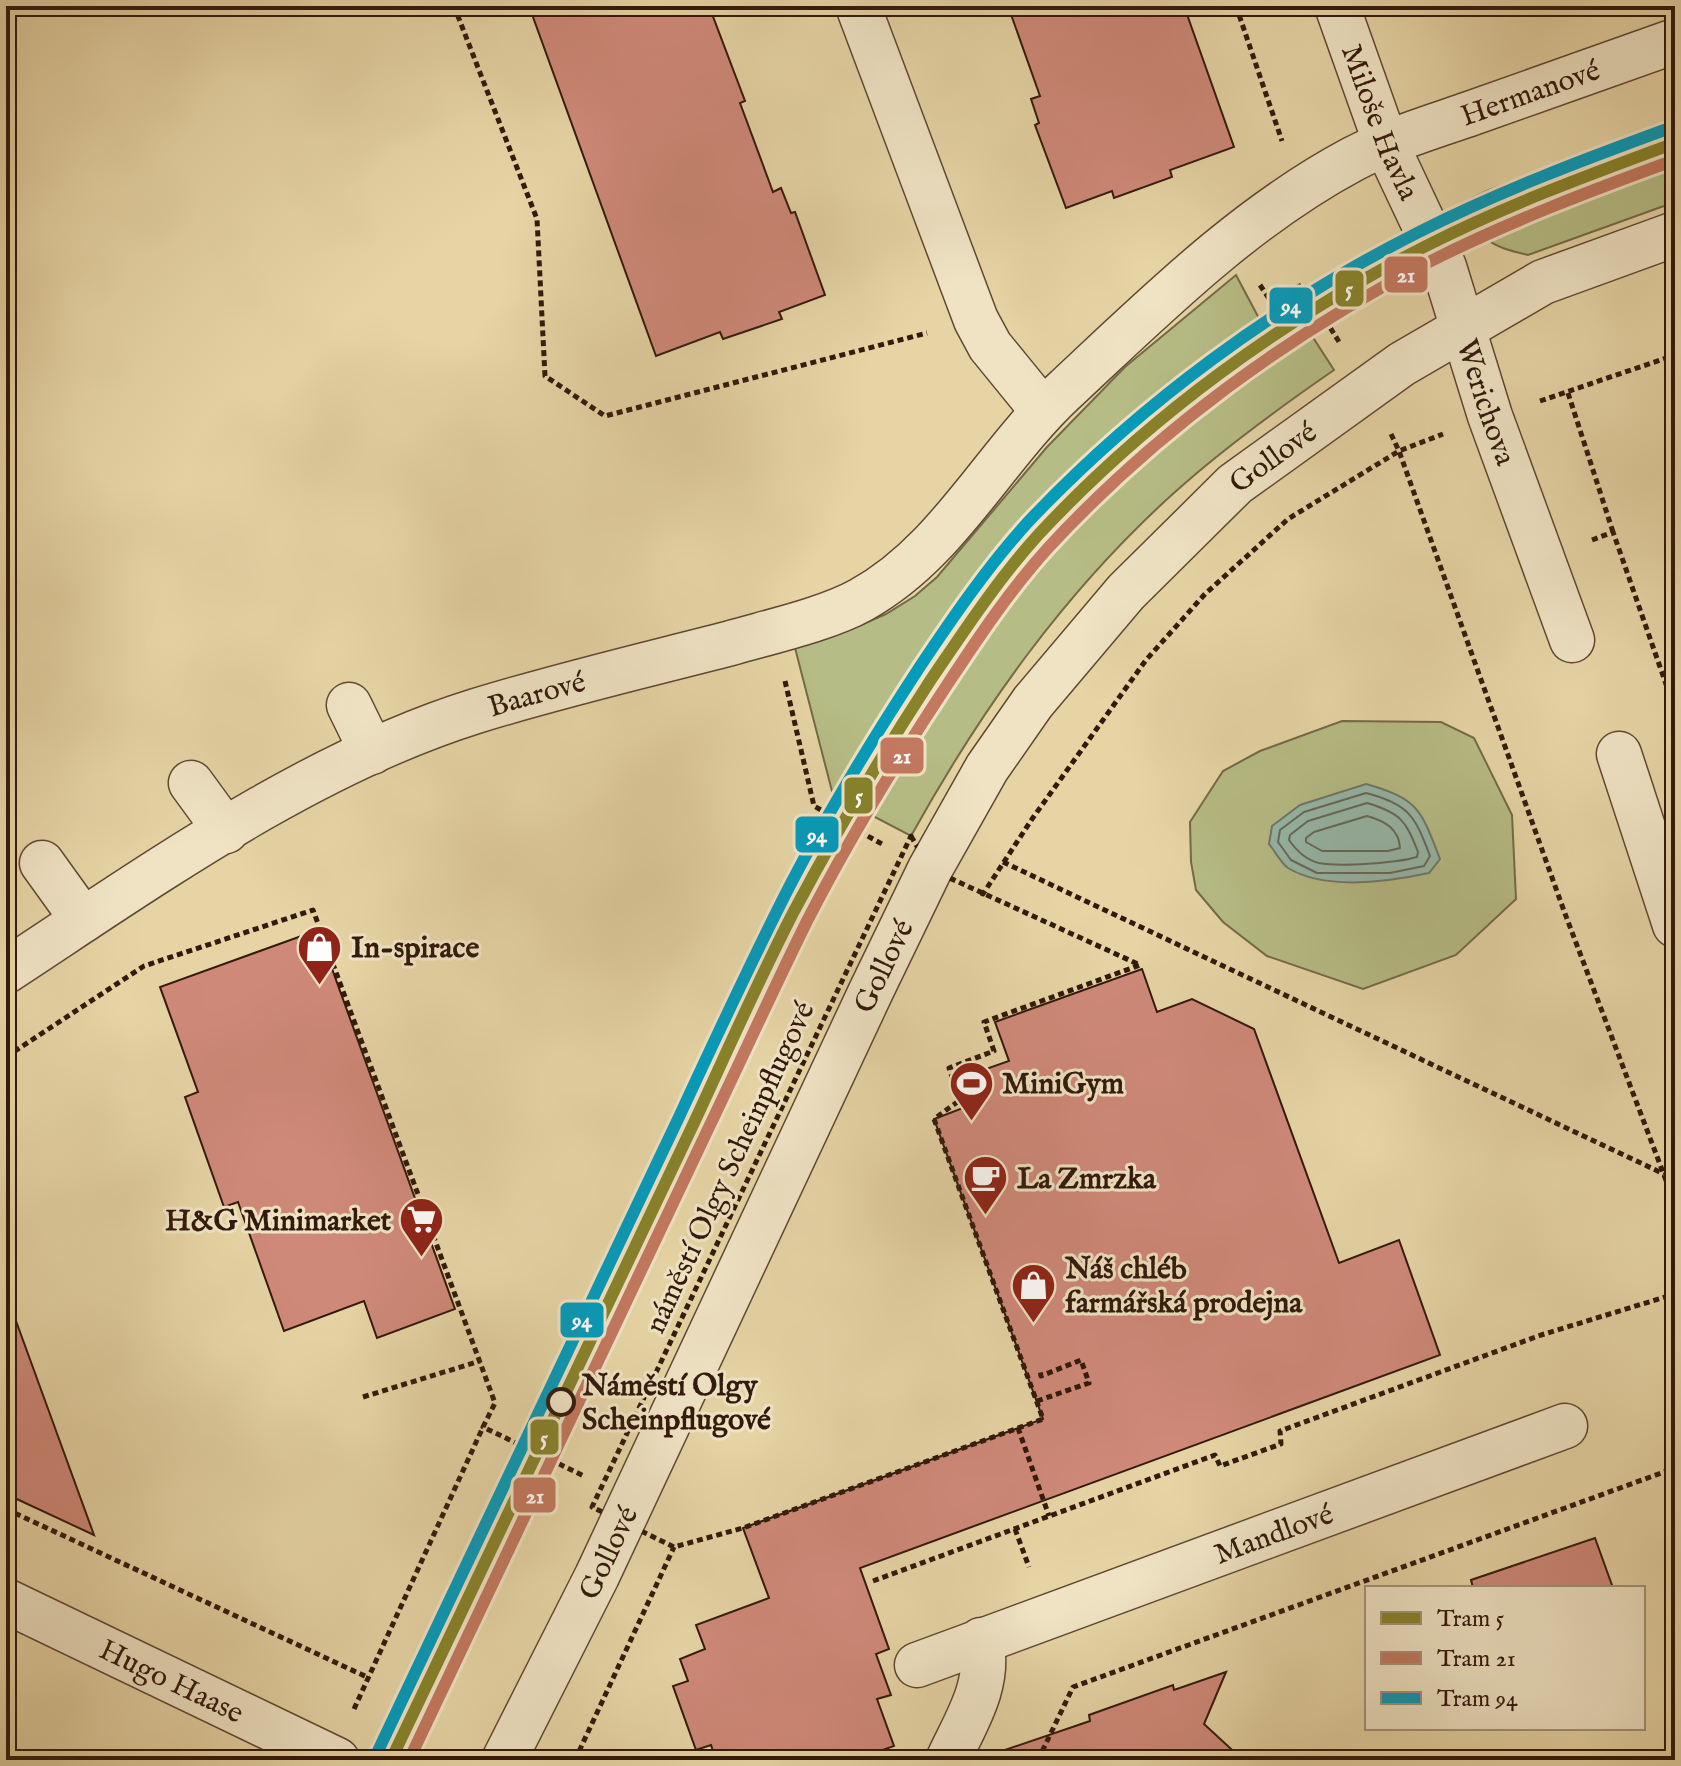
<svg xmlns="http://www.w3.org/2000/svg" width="1681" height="1766" font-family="'IM FELL English',serif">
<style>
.green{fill:#b6bc85;stroke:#746a48;stroke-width:2}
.water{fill:#96b8aa;stroke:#6e786b;stroke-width:2}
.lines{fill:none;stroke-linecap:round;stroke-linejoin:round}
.shore{stroke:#64685b;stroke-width:2}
.building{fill:#cf8979;stroke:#33190c;stroke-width:2}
.minor-casing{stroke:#604832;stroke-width:47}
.path{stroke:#33190c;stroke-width:5;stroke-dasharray:6 4;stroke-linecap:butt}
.minor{stroke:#efe3c4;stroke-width:44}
.tram-1-casing{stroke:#efe3c4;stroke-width:18}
.tram-2-casing{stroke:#efe3c4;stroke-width:18}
.tram-3-casing{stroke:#efe3c4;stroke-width:18}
.tram-1{stroke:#88822a;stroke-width:12}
.tram-2{stroke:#c3785f;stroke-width:12}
.tram-3{stroke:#059bbb;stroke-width:12}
.stop-dot{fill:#efe3c4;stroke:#33190c;stroke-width:4}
.labels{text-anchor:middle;stroke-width:6;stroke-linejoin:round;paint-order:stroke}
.street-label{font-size:30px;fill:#33190c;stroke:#efe3c4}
.poi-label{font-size:30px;font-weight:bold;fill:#33190c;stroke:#efe3c4;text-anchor:start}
.stop-label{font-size:30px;font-weight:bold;fill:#33190c;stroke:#efe3c4;text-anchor:start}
.line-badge{stroke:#efe3c4;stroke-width:3}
.badge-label{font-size:22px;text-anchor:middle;font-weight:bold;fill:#fff}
</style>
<rect width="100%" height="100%" fill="#e6d4a5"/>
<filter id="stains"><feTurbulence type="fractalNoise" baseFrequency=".0025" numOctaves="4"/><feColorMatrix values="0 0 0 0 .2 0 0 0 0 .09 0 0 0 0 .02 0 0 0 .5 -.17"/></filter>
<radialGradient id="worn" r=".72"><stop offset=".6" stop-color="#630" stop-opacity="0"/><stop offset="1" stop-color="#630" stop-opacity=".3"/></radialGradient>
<!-- green -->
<g class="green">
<path d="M1675,121V202L1528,255C1485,245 1483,240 1462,203L1489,190Z"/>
<path d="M1236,275L1262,324L1292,305L1334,370C1279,408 1225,447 1175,492C1066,590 982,708 911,836L833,795L794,644L854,628L886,614L915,596L937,577L1047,447L1125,367Z"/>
<polygon points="1342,721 1441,722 1474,738 1512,815 1516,899 1456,955 1363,989 1267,956 1223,922 1196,890 1191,862 1190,822 1223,771 1260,751"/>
</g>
<!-- water -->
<path class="water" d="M1366,784C1419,799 1421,810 1440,859L1429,873C1387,882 1326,891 1288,868C1280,862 1275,851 1269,844L1272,826L1300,805Z"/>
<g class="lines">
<!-- shore -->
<g class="shore">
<path d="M1366,793C1409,804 1415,816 1430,856L1424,866L1390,873H1317L1291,860L1278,842L1280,830L1304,812Z"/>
<path d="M1367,803C1401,813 1406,821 1418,852L1417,857C1396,863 1340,867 1319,863C1306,860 1296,850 1289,840L1290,835L1308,821Z"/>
<path d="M1367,816C1385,821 1399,829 1400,848L1388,851H1322L1306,842V838L1314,832Z"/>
</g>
</g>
<!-- building -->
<g class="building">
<polygon points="529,6 709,6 745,101 740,103 773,192 781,188 791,213 795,212 825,295 779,312 782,319 723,339 720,332 656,356"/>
<polygon points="1008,6 1184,6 1234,147 1170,170 1172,177 1114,198 1112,191 1066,208 1035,125 1039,123 1031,99 1040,96"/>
<polygon points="318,930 455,1309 377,1338 364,1301 284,1331 238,1202 224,1207 185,1097 198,1092 160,987"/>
<polygon points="1142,969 1157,1012 1192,999 1254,1029 1339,1263 1399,1240 1440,1355 860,1568 889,1649 876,1654 891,1695 877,1699 894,1746 855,1760 716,1760 711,1745 696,1750 673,1686 688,1681 680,1659 705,1649 696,1625 769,1598 743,1528 1043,1419 934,1119 976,1103 966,1076 1009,1061 995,1022"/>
<polygon points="12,1310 94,1535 6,1494 6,1311"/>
<polygon points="1595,1538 1613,1588 1473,1588 1471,1580"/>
<polygon points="1226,1672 1204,1724 1243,1760 1000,1760 999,1752 1090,1721 1089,1715 1173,1685 1174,1690"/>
</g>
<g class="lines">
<defs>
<g id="minor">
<polyline points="858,6 976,320 990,346 1043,411"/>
<path id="s1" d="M1337,6L1386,144L1444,267L1490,416L1572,640"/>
<polyline points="349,705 372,752"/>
<polyline points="1619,754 1675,925"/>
<polyline points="191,783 226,831"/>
<polyline points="42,863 83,920"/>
<path id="s2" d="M6,971C151,876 309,763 476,711C560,685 646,665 731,643C769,632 827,619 861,600C948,552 993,457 1064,391C1154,307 1244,217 1353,159C1391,139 1432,127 1472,113C1540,89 1607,65 1675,41"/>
<path id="s3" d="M6,1601L337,1760"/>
<path id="s4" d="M917,1665L1565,1426"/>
<path id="s5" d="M504,1760L597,1576L871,991L930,869L987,768L1033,702L1126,592L1235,484L1402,364L1543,282L1675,234"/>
<path d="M948,1760C966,1721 991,1685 981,1640"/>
</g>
</defs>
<!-- minor casing -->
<use href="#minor" class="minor-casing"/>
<!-- path -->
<g class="path">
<polyline points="454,6 537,219 545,376 605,416 927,333"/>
<polyline points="1236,6 1282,141"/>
<polyline points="1260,285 1272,303 1303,284 1341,345"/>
<polyline points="1568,393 1613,532"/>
<polyline points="1540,401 1675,355"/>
<polyline points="1391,434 1399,451 1564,911 1675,1204"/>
<polyline points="1592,540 1613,532 1675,710"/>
<polyline points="785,681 814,806 882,844"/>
<polygon points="911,836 930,869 1140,965 984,1022 994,1051 949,1068 960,1100 934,1119 1043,1419 743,1528 674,1547 592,1507"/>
<polyline points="1003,862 1664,1174"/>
<polyline points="981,893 983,894 1032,819 1146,660 1205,594 1288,519 1399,451 1443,434"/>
<polyline points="6,1057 144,966 313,910 495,1403 483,1427 584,1476"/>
<polyline points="363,1397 480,1361"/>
<polyline points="1037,1401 1089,1383 1081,1360 1041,1376 1040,1371"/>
<polyline points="1018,1428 1049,1516"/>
<polyline points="6,1509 369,1678"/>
<polyline points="1015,1529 1029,1567"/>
<polyline points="873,1581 1215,1455 1220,1466 1281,1444 1280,1431 1541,1335 1675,1294"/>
<polyline points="354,1709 483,1427"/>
<polyline points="575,1760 674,1547"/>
<polyline points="1038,1760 1073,1687 1675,1468"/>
</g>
<!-- minor -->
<use href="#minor" class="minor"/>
<defs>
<path id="tram-1" d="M391,1760C491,1549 591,1338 692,1127C725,1056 757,983 793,913C835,834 881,756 930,681C964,631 998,579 1039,534C1148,417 1284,318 1426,246C1506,205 1591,174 1675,143"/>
<path id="tram-2" d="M409,1760C509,1548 610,1337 710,1125C742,1058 773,990 806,923C848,841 896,762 947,685C978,638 1010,590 1048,548C1155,432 1289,334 1429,262C1508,222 1592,190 1675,160"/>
<path id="tram-3" d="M377,1753C477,1541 578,1329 679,1117C711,1048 743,979 777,911C818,828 868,746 919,668C953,617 988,566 1029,521C1140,404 1276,304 1419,232C1500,191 1585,159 1670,128"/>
</defs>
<!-- tram-1 casing -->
<use href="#tram-1" class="tram-1-casing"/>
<!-- tram-2 casing -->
<use href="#tram-2" class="tram-2-casing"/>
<!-- tram-3 casing -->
<use href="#tram-3" class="tram-3-casing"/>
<!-- tram-1 -->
<use href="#tram-1" class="tram-1"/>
<!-- tram-2 -->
<use href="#tram-2" class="tram-2"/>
<!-- tram-3 -->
<use href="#tram-3" class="tram-3"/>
</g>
<!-- icons -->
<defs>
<symbol id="shop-pin" viewBox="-11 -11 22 30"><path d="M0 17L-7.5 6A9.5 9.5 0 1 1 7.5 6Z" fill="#8f2418" stroke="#efe3c4"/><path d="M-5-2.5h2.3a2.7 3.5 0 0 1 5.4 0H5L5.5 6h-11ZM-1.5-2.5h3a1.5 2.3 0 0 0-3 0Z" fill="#fff"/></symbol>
<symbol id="stadium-pin" viewBox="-11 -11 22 30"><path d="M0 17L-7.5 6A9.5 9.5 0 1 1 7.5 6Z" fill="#8f2418" stroke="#efe3c4"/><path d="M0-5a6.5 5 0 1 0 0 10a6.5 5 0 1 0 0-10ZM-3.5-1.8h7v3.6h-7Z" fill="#fff"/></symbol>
<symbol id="cafe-pin" viewBox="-11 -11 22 30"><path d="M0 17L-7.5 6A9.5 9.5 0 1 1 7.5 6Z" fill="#8f2418" stroke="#efe3c4"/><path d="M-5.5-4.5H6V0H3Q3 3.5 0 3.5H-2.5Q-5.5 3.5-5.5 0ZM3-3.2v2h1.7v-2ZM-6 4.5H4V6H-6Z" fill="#fff"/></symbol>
<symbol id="supermarket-pin" viewBox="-11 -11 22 30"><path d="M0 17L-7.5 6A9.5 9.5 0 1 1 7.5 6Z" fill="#8f2418" stroke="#efe3c4"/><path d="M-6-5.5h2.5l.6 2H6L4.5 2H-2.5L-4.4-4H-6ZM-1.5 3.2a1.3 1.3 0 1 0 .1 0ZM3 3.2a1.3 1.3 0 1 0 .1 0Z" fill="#fff"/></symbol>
</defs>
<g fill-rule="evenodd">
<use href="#shop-pin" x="294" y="922" width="51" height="69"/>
<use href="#stadium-pin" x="946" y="1058" width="51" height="69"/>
<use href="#cafe-pin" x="960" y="1152" width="51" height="69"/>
<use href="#supermarket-pin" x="396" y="1194" width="51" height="69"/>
<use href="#shop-pin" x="1008" y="1260" width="51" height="69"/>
</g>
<!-- markers -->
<circle class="stop-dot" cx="561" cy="1402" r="13"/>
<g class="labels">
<!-- street labels -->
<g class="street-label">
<text dy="10" stroke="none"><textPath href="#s2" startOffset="1794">Hermanové</textPath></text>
<text dy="10" stroke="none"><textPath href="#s1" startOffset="124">Miloše Havla</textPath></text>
<text dy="10" stroke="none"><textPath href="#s1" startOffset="424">Werichova</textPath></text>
<text dy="10" stroke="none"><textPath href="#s5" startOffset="1528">Gollové</textPath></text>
<text dy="10" stroke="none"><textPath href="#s2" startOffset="602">Baarové</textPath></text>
<text dy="10" stroke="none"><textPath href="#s5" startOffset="880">Gollové</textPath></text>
<text transform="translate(729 1167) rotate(-65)" y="10">náměstí Olgy Scheinpflugové</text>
<text dy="10" stroke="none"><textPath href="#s4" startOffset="380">Mandlové</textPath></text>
<text dy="10" stroke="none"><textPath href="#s5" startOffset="232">Gollové</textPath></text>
<text dy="10" stroke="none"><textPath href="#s3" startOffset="184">Hugo Haase</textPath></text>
</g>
<!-- poi labels -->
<g class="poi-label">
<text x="351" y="957">In-spirace</text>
<text x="1002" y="1093">MiniGym</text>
<text x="1017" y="1188">La Zmrzka</text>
<text x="391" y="1230" text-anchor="end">H&amp;G Minimarket</text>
<text x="1065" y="1278">Náš chléb<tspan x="1065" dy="34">farmářská prodejna</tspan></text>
</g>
<!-- stop labels -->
<g class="stop-label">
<text x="582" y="1395">Náměstí Olgy<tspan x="582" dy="34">Scheinpflugové</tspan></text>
</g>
</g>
<g class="line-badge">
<rect x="1383" y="255" width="46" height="39" rx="8" fill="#c3785f"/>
<rect x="1334" y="269" width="31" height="39" rx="8" fill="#88822a"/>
<rect x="1268" y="286" width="46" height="39" rx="8" fill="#059bbb"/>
<rect x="879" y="736" width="46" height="39" rx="8" fill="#c3785f"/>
<rect x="843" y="776" width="31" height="39" rx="8" fill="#88822a"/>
<rect x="794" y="815" width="46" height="39" rx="8" fill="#059bbb"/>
<rect x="559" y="1301" width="46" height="38" rx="8" fill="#059bbb"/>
<rect x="529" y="1418" width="31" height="38" rx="8" fill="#88822a"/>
<rect x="512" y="1476" width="45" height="38" rx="8" fill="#c3785f"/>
</g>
<g class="badge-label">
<text x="1406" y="282">21</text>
<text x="1349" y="296">5</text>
<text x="1291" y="313">94</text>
<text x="902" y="763">21</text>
<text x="859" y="803">5</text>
<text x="817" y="842">94</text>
<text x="582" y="1327">94</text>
<text x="544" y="1445">5</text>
<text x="535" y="1503">21</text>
</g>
<!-- margin -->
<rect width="1681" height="1766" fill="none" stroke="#e6d4a5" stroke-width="32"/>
<rect x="8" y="8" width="1665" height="1750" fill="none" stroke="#33190c" stroke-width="4"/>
<rect x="16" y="16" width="1649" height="1734" fill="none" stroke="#33190c" stroke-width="2"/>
<!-- legend -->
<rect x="1365" y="1586" width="280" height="144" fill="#efe3c4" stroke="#a4927a" stroke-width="2"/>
<rect x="1381" y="1612" width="40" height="12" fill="#88822a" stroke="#a4927a" stroke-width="2"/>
<text x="1437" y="1626" font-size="24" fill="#33190c">Tram 5</text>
<rect x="1381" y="1652" width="40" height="12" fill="#c3785f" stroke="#a4927a" stroke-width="2"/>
<text x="1437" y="1666" font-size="24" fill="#33190c">Tram 21</text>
<rect x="1381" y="1692" width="40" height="12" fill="#059bbb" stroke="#a4927a" stroke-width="2"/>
<text x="1437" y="1706" font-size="24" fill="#33190c">Tram 94</text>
<rect width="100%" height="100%" filter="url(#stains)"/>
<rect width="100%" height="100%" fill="url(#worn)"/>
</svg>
